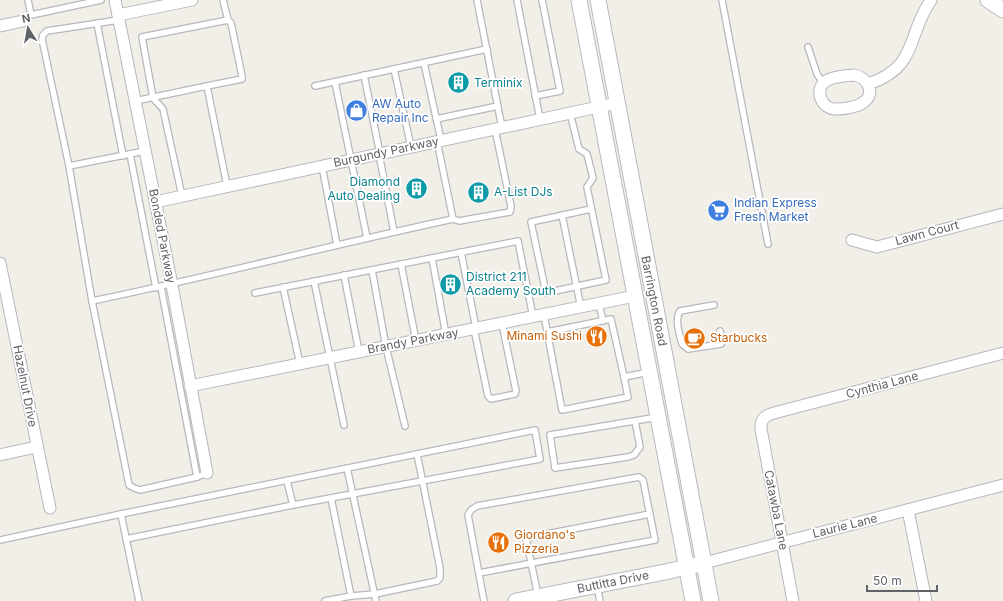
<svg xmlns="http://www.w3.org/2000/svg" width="1003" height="601" font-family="Inter,sans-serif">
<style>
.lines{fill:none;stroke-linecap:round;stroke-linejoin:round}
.lane-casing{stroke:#b5b8bc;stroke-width:8}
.street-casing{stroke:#b5b8bc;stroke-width:13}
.secondary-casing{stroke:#b6babf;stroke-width:17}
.lane{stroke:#fff;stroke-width:5.5}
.street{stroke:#fff;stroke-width:11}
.secondary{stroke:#fff;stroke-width:15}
.labels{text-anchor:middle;stroke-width:3.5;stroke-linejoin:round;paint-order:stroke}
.culture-label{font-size:12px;fill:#0d838f;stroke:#fff;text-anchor:start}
.shop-label{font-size:12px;fill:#366cbe;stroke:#fff;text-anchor:start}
.street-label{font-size:12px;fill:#5f6368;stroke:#fff}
.food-label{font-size:12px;fill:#c56008;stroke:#fff;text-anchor:start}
</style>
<rect width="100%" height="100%" fill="#f1efe8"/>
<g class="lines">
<defs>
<g id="lane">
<polyline points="28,0 31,15 101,0"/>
<polyline points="477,0 502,128"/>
<polyline points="517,0 540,119"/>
<polyline points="722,0 768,244"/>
<polyline points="119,20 47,31 43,35 42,39 69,166 92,301 129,485 134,488 140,490 197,477 207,473"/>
<polyline points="97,23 123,156"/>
<polyline points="808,47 817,74 823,83"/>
<polyline points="424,63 441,140"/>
<polyline points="394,69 411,147"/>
<polyline points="364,75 380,154"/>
<polyline points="335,82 367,238"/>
<polyline points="207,86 242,79 242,76 231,23 228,20"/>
<polyline points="315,86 487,49"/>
<polyline points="535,96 560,91 542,0"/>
<polyline points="135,101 207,86 227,186"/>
<polyline points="570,113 579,149 587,154 593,178 587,187 606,280 546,293 531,222 591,209"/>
<polyline points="436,119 498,106"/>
<polyline points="437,141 453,219"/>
<polyline points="130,154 156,288"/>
<polyline points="379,154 394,232"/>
<polyline points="69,166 145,151"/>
<polyline points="322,166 337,245"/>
<polyline points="182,196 163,109 153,98 142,37 228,20 223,0"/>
<polyline points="562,215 581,308"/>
<polyline points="461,252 476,328"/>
<polyline points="432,258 446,335"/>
<polyline points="401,264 416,341"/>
<polyline points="372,270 386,347 405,426"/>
<polyline points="344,275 359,352"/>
<polyline points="314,281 344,425"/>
<polyline points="161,287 197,477"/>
<polyline points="283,287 300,364"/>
<polyline points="255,293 518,241 533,317"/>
<path d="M92,301C213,276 332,245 453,219L459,221L510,212L511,206L495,129"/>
<polyline points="599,304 603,321"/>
<path d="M714,305L680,311C674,320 680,335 682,344L688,349L721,344L723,340L720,331"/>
<polyline points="544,315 562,410 628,397 624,377"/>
<polyline points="474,329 488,396 491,399 515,394 516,391 502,324"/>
<polyline points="547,332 611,319 624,377 649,372"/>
<polyline points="635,421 640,447 634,455 628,457 555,468 550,435 658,417"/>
<polyline points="347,468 376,601"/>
<polyline points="287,481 293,505"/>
<polyline points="331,498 351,596"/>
<polyline points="121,514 535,430 540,459 293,505 126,539"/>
<polyline points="0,540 121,514 139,601"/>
<polyline points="479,573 655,540 643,480 639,477 477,506 471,510 468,515 484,601"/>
<polyline points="597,586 600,601"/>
<polyline points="538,596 526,538 650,514"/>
<polyline points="325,601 351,596 375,594 437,581 440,578 440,568 417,454"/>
</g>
<g id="street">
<polyline points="115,0 172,285 207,473"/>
<polyline points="118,15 192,0"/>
<polyline points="0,26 23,21"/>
<path d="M854,75C869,78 877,95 861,104C855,107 844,109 837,109C822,110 813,90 826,81C833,76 846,76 854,75Z"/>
<path d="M868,84C919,67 906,36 931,0"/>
<polyline points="155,202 617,103"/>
<polyline points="852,240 877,247 1003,214"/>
<polyline points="0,263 50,508"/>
<polyline points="190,386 635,296"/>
<polyline points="0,455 36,447"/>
<polyline points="908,510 926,601"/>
<polyline points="704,563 1003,485"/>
<path d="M793,601L761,429C760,419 766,415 774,413L1003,353"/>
</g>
<g id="secondary">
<polyline points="579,0 693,601"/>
<polyline points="598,0 711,601"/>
<polyline points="988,0 1003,10"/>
<polyline points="516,601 665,572 696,565"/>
</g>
</defs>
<!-- lane casing -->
<use href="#lane" class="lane-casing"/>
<!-- street casing -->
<use href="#street" class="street-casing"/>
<!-- secondary casing -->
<use href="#secondary" class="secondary-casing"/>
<!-- lane -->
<use href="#lane" class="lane"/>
<!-- street -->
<use href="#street" class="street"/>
<!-- secondary -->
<use href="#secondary" class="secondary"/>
</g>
<!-- icons -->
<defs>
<symbol id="building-disc" viewBox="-11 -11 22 22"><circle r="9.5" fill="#0f9aa8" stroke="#fff"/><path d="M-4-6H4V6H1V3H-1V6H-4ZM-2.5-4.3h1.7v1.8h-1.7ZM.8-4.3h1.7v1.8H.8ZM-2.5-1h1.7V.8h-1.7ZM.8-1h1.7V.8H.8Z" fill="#fff"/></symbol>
<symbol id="shop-disc" viewBox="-11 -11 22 22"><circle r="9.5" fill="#3f7fe0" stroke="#fff"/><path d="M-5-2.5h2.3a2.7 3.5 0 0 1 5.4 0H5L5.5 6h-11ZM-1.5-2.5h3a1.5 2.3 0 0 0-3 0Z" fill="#fff"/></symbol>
<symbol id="supermarket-disc" viewBox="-11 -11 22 22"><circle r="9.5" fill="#3f7fe0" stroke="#fff"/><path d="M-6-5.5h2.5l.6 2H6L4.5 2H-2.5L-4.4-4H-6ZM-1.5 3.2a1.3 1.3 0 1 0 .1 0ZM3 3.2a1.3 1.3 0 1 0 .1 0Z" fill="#fff"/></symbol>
<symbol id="restaurant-disc" viewBox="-11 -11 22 22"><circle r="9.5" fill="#e8710a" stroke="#fff"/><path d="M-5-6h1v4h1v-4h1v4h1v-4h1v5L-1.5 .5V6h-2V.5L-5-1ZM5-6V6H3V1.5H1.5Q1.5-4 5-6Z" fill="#fff"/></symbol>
<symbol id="cafe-disc" viewBox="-11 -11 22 22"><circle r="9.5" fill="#e8710a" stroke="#fff"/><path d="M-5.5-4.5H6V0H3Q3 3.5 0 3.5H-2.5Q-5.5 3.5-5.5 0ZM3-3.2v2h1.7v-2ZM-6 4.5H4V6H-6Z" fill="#fff"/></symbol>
</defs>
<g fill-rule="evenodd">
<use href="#building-disc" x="446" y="70" width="25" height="25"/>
<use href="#shop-disc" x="344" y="98" width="25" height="25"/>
<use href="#building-disc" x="404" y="176" width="25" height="25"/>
<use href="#building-disc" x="466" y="180" width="25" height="25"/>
<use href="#supermarket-disc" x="706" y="198" width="25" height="25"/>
<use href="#building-disc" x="438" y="272" width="25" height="25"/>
<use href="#restaurant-disc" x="584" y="324" width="25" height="25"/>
<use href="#cafe-disc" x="682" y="326" width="25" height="25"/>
<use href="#restaurant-disc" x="486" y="530" width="25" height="25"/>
</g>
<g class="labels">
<!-- culture labels -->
<g class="culture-label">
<text x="474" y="87">Terminix</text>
<text x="400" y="186" text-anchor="end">Diamond<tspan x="400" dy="14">Auto Dealing</tspan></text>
<text x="494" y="196">A-List DJs</text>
<text x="466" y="281">District 211<tspan x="466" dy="14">Academy South</tspan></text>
</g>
<!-- shop labels -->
<g class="shop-label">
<text x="372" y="108">AW Auto<tspan x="372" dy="14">Repair Inc</tspan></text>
<text x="734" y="207">Indian Express<tspan x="734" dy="14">Fresh Market</tspan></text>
</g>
<!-- street labels -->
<g class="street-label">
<text transform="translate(386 152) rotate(-12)" y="4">Burgundy Parkway</text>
<text transform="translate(927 233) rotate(-15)" y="4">Lawn Court</text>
<text transform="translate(162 236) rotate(79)" y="4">Bonded Parkway</text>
<text transform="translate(654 301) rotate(79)" y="4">Barrington Road</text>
<text transform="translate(413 341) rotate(-11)" y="4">Brandy Parkway</text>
<text transform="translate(882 385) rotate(-15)" y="4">Cynthia Lane</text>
<text transform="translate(25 386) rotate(79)" y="4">Hazelnut Drive</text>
<text transform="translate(776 510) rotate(79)" y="4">Catawba Lane</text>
<text transform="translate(845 526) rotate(-14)" y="4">Laurie Lane</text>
<text transform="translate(613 582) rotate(-11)" y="4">Buttitta Drive</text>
</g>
<!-- food labels -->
<g class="food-label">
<text x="582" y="340" text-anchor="end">Minami Sushi</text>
<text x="710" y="342">Starbucks</text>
<text x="514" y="539">Giordano's<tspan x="514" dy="14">Pizzeria</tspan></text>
</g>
</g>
<!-- north arrow -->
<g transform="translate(28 28) rotate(349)" stroke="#ffffff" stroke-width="3" paint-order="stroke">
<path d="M0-3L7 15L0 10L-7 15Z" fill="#5f6368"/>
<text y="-6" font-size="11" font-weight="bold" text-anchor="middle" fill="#5f6368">N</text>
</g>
<!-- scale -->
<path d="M867 585v6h70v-6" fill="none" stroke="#5f6368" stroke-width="2"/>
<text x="873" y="585" font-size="12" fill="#5f6368" stroke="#ffffff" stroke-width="3" paint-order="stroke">50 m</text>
</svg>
